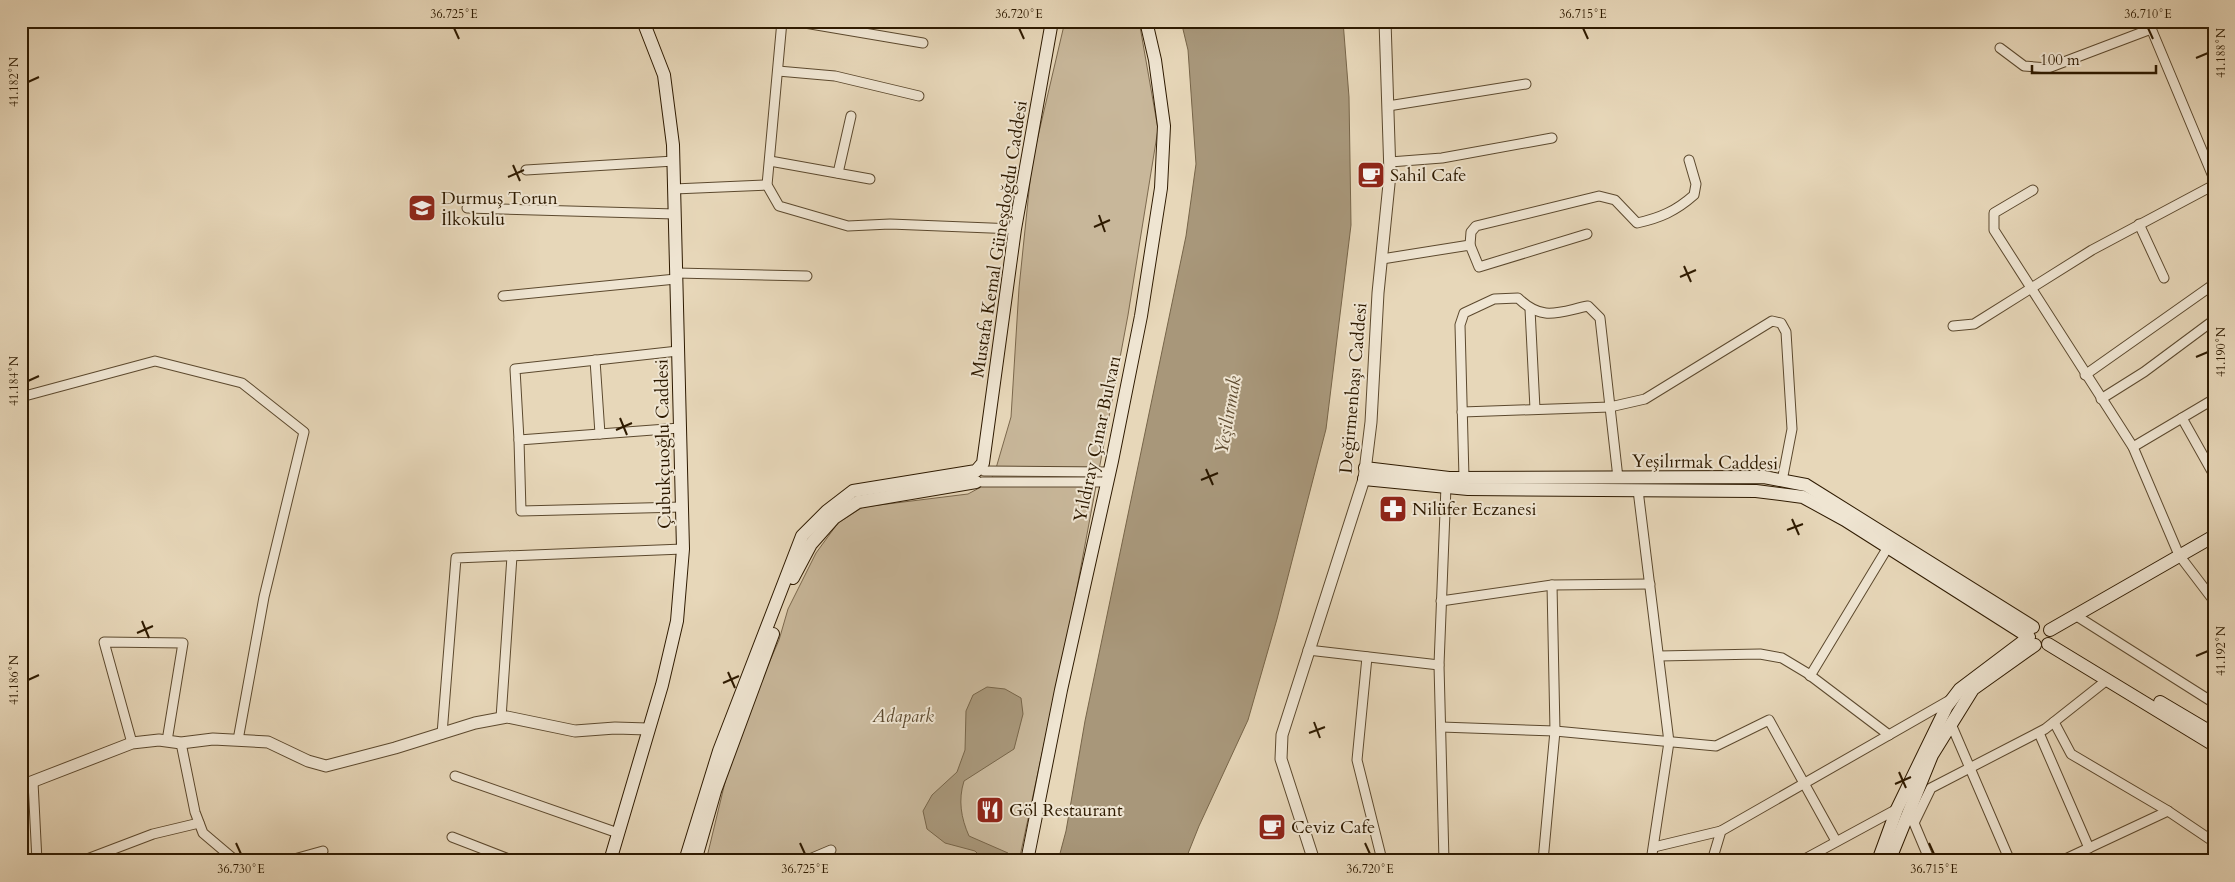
<svg xmlns="http://www.w3.org/2000/svg" width="2235" height="882" font-family="Cardo,serif">
<style>
.green{fill:#c8b79a;stroke:#7b684d}
.water{fill:#a8977a;stroke:#776549}
.lines{fill:none;stroke-linecap:round;stroke-linejoin:round}
.minor-casing{stroke:#5c492e;stroke-width:11}
.tertiary-casing{stroke:#5c492e;stroke-width:13}
.secondary-casing{stroke:#2e1a00;stroke-width:14}
.minor{stroke:#efe5d2;stroke-width:9}
.tertiary{stroke:#efe5d2;stroke-width:11}
.secondary{stroke:#efe5d2;stroke-width:12}
.ticks{fill:none;stroke:#2e1a00;stroke-width:2}
.labels{text-anchor:middle;stroke-width:4;stroke-linejoin:round;paint-order:stroke}
.poi-label{font-size:18px;fill:#2e1a00;stroke:#efe5d2;text-anchor:start}
.street-label{font-size:18px;fill:#2e1a00;stroke:#efe5d2}
.park-label{font-size:18px;font-style:italic;fill:#5c492e;stroke:#efe5d2}
.water-label{font-size:19px;font-style:italic;fill:#5f4c31;stroke:#efe5d2}
.neatline{fill:none;stroke:#2e1a00;stroke-width:2}
.ticks-label{font-size:12px;text-anchor:middle;fill:#2e1a00}
</style>
<rect width="100%" height="100%" fill="#e7d7b9"/>
<filter id="stains"><feTurbulence type="fractalNoise" baseFrequency=".004" numOctaves="4"/><feColorMatrix values="0 0 0 0 .2 0 0 0 0 .09 0 0 0 0 .02 0 0 0 .5 -.17"/></filter>
<radialGradient id="worn" r=".72"><stop offset=".6" stop-color="#630" stop-opacity="0"/><stop offset="1" stop-color="#630" stop-opacity=".3"/></radialGradient>
<!-- green -->
<polygon class="green" points="1065,21 1139,21 1158,129 1128,315 1073,609 1019,861 706,861 735,741 779,640 788,609 816,553 838,523 863,507 968,494 981,487 994,475 1011,417 1019,288 1032,162"/>
<!-- water -->
<g class="water">
<polygon points="1181,21 1343,21 1349,97 1351,225 1326,429 1277,619 1248,720 1199,826 1185,861 1058,861 1066,831 1085,721 1186,236 1196,164 1188,50"/>
<path d="M987,687L1005,689L1021,698L1023,714L1014,749L964,781C958,800 961,818 969,836L1008,853L1003,861H985L975,851L945,843L927,829L923,811L932,795L957,772L965,750L966,711L973,695Z"/>
</g>
<g class="lines">
<defs>
<g id="minor">
<polyline points="782,21 767,185 779,206 848,226 890,224 1015,229"/>
<polyline points="793,21 923,43"/>
<polyline points="2148,21 2214,179"/>
<polyline points="2000,48 2024,66 2048,68 2151,29"/>
<polyline points="778,71 835,76 919,96"/>
<polyline points="1388,106 1526,84"/>
<polyline points="770,161 870,179"/>
<polyline points="1390,162 1442,158 1552,138"/>
<polyline points="526,170 674,161"/>
<polyline points="838,173 851,116"/>
<polyline points="674,189 767,185"/>
<polyline points="2033,190 1994,213 1994,230 2133,447 2179,555 2214,601"/>
<polyline points="467,208 675,214"/>
<polyline points="2139,224 2164,278"/>
<path d="M1470,245L1471,232L1476,226L1599,196L1615,200L1637,223C1660,218 1676,211 1694,195L1696,184L1689,160"/>
<polyline points="1382,259 1470,245 1479,267 1587,234"/>
<polyline points="676,273 807,276"/>
<polyline points="503,296 676,279"/>
<polyline points="1530,309 1535,409"/>
<polyline points="1953,326 1974,324 2092,250 2214,185"/>
<polyline points="595,360 600,434"/>
<polyline points="2085,375 2214,284"/>
<polyline points="21,397 155,361 242,383 304,432 264,597 238,740"/>
<polyline points="2101,399 2144,372 2214,320"/>
<polyline points="1462,412 1610,407 1645,399 1772,321 1781,323 1786,332 1792,429 1782,481"/>
<polyline points="2182,418 2214,475"/>
<polyline points="680,428 519,440 521,511 682,507"/>
<polyline points="519,440 515,369 678,351"/>
<polyline points="2133,447 2214,399"/>
<polyline points="984,471 1109,472"/>
<path d="M1464,478L1460,325L1464,313L1494,299L1518,298C1543,322 1558,312 1588,306L1600,318L1618,478"/>
<polyline points="982,482 1107,482"/>
<polyline points="1638,490 1669,742 1651,861"/>
<polyline points="1441,601 1552,585 1650,584"/>
<polyline points="2075,615 2214,703"/>
<polyline points="1308,650 1439,665"/>
<polyline points="1659,656 1760,654 1782,658 1807,673 1889,735"/>
<polyline points="1367,657 1357,760 1381,856"/>
<polyline points="1810,676 1888,547"/>
<polyline points="501,718 512,556"/>
<polyline points="2054,722 2071,754 2168,811 2214,842"/>
<polyline points="1951,724 2010,861"/>
<polyline points="1441,727 1555,731 1716,746 1769,720 1836,841"/>
<polyline points="2039,733 2089,848"/>
<polyline points="442,734 456,558 683,549"/>
<polyline points="132,743 104,642 183,643 167,741"/>
<polyline points="181,743 195,812 203,833 236,861"/>
<polyline points="455,776 618,833"/>
<polyline points="33,782 37,861"/>
<polyline points="452,837 514,861"/>
<polyline points="1654,847 1721,831"/>
<polyline points="82,861 153,834 199,823"/>
<polyline points="287,861 323,851"/>
<polyline points="805,861 831,850"/>
<polyline points="1444,861 1439,665 1446,486"/>
<polyline points="1543,861 1555,731 1552,585"/>
<polyline points="1712,861 1721,831 1950,700"/>
<polyline points="1801,861 1897,809"/>
<polyline points="1930,861 1914,823 1931,788 2045,729 2107,680"/>
<polyline points="2061,861 2168,811"/>
</g>
<g id="tertiary">
<polyline points="21,786 132,743 159,740 181,743 213,739 268,742 308,761 326,766 395,748 475,723 507,717 575,731 615,728 648,729"/>
<polyline points="1314,861 1281,759 1282,735 1364,479 1371,422 1378,293 1390,174 1385,21"/>
</g>
<g id="secondary">
<polyline points="1365,468 1449,478 1764,477 1806,485 2033,627"/>
<polyline points="1364,479 1468,489 1756,491 1803,497 1845,520 2029,637 1960,689 1947,706 1897,809 1878,861"/>
<polyline points="793,578 811,544 834,518 858,502 976,482"/>
<polyline points="2050,630 2214,536"/>
<polyline points="2048,644 2214,745"/>
<polyline points="2160,702 2214,734"/>
<polyline points="610,861 662,685 677,621 683,549 673,145 664,75 643,21"/>
<polyline points="685,861 719,751 802,536 827,511 853,491 976,471 983,463 1015,229 1052,21"/>
<polyline points="695,861 715,791 773,634"/>
<polyline points="1027,861 1061,690 1112,461 1141,316 1161,188 1164,126 1155,60 1146,21"/>
<polyline points="1889,861 1932,755 1973,689 2035,645"/>
</g>
</defs>
<!-- minor casing -->
<use href="#minor" class="minor-casing"/>
<!-- tertiary casing -->
<use href="#tertiary" class="tertiary-casing"/>
<!-- secondary casing -->
<use href="#secondary" class="secondary-casing"/>
<!-- minor -->
<use href="#minor" class="minor"/>
<!-- tertiary -->
<use href="#tertiary" class="tertiary"/>
<!-- secondary -->
<use href="#secondary" class="secondary"/>
</g>
<!-- ticks -->
<path class="ticks" d="M454,28L459,39M1019,28L1024,39M1583,28L1588,39M2148,28L2153,39M2196,58L2208,53M28,82L39,77M513,165L520,181M508,177L524,170M1099,215L1105,232M1094,227L1110,220M1684,266L1691,282M1680,277L1696,270M2196,357L2208,352M28,381L39,376M620,418L627,435M616,430L632,423M1206,469L1213,485M1201,480L1218,473M1792,519L1799,535M1787,530L1803,524M142,621L149,638M137,633L153,626M2196,656L2208,651M728,672L735,688M28,680L39,675M723,683L739,676M1314,722L1320,738M1309,733L1325,727M1899,772L1906,788M1895,784L1911,777M236,843L241,854M800,843L805,854M1365,843L1370,854M1929,843L1934,854"/>
<!-- icons -->
<defs>
<symbol id="cafe-square" viewBox="-11 -11 22 22"><rect x="-9" y="-9" width="18" height="18" rx="4" fill="#8f2418" stroke="#efe5d2"/><path d="M-5.5-4.5H6V0H3Q3 3.5 0 3.5H-2.5Q-5.5 3.5-5.5 0ZM3-3.2v2h1.7v-2ZM-6 4.5H4V6H-6Z" fill="#fff"/></symbol>
<symbol id="school-square" viewBox="-11 -11 22 22"><rect x="-9" y="-9" width="18" height="18" rx="4" fill="#8f2418" stroke="#efe5d2"/><path d="M0-5L7-2L0 1L-7-2ZM-4 1L0 2.5L4 1V4Q0 6-4 4Z" fill="#fff"/></symbol>
<symbol id="pharmacy-square" viewBox="-11 -11 22 22"><rect x="-9" y="-9" width="18" height="18" rx="4" fill="#8f2418" stroke="#efe5d2"/><path d="M-2-6h4v4h4v4h-4v4h-4v-4h-4v-4h4Z" fill="#fff"/></symbol>
<symbol id="restaurant-square" viewBox="-11 -11 22 22"><rect x="-9" y="-9" width="18" height="18" rx="4" fill="#8f2418" stroke="#efe5d2"/><path d="M-5-6h1v4h1v-4h1v4h1v-4h1v5L-1.5 .5V6h-2V.5L-5-1ZM5-6V6H3V1.5H1.5Q1.5-4 5-6Z" fill="#fff"/></symbol>
</defs>
<g fill-rule="evenodd">
<use href="#cafe-square" x="1355" y="159" width="32" height="32"/>
<use href="#school-square" x="406" y="192" width="32" height="32"/>
<use href="#pharmacy-square" x="1377" y="493" width="32" height="32"/>
<use href="#restaurant-square" x="974" y="794" width="32" height="32"/>
<use href="#cafe-square" x="1256" y="811" width="32" height="32"/>
</g>
<g class="labels">
<!-- poi labels -->
<g class="poi-label">
<text x="1390" y="181">Sahil Cafe</text>
<text x="441" y="204">Durmuş Torun<tspan x="441" dy="21">İlkokulu</tspan></text>
<text x="1412" y="515">Nilüfer Eczanesi</text>
<text x="1009" y="816">Göl Restaurant</text>
<text x="1291" y="833">Ceviz Cafe</text>
</g>
<!-- street labels -->
<g class="street-label">
<text transform="translate(999 239) rotate(-81)" y="6">Mustafa Kemal Güneşdoğdu Caddesi</text>
<text transform="translate(1353 388) rotate(-85)" y="6">Değirmenbaşı Caddesi</text>
<text transform="translate(1097 439) rotate(-78)" y="6">Yıldıray Çınar Bulvarı</text>
<text transform="translate(663 444) rotate(-91)" y="6">Çubukçuoğlu Caddesi</text>
<text transform="translate(1705 462) rotate(1)" y="6">Yeşilırmak Caddesi</text>
</g>
<!-- park labels -->
<g class="park-label">
<text x="903" y="722">Adapark</text>
</g>
<!-- water labels -->
<g class="water-label">
<text transform="translate(1227 415) rotate(-80)" y="7">Yeşilırmak</text>
</g>
</g>
<!-- margin -->
<rect width="2235" height="882" fill="none" stroke="#e7d7b9" stroke-width="55"/>
<!-- scale -->
<path d="M2032 65v8h124v-8" fill="none" stroke="#2e1a00" stroke-width="2.5"/>
<text x="2040" y="65" font-size="15" fill="#2e1a00" stroke="#efe5d2" stroke-width="4" paint-order="stroke">100 m</text>
<rect x="28" y="28" width="2180" height="826" class="neatline"/>
<g class="ticks-label">
<text x="454" y="18">36.725°E</text>
<text x="1019" y="18">36.720°E</text>
<text x="1583" y="18">36.715°E</text>
<text x="2148" y="18">36.710°E</text>
<text transform="translate(2221 53) rotate(-90)" y="4">41.188°N</text>
<text transform="translate(14 82) rotate(-90)" y="4">41.182°N</text>
<text transform="translate(2221 352) rotate(-90)" y="4">41.190°N</text>
<text transform="translate(14 381) rotate(-90)" y="4">41.184°N</text>
<text transform="translate(2221 651) rotate(-90)" y="4">41.192°N</text>
<text transform="translate(14 680) rotate(-90)" y="4">41.186°N</text>
<text x="241" y="873">36.730°E</text>
<text x="805" y="873">36.725°E</text>
<text x="1370" y="873">36.720°E</text>
<text x="1934" y="873">36.715°E</text>
</g>
<rect width="100%" height="100%" filter="url(#stains)"/>
<rect width="100%" height="100%" fill="url(#worn)"/>
</svg>
